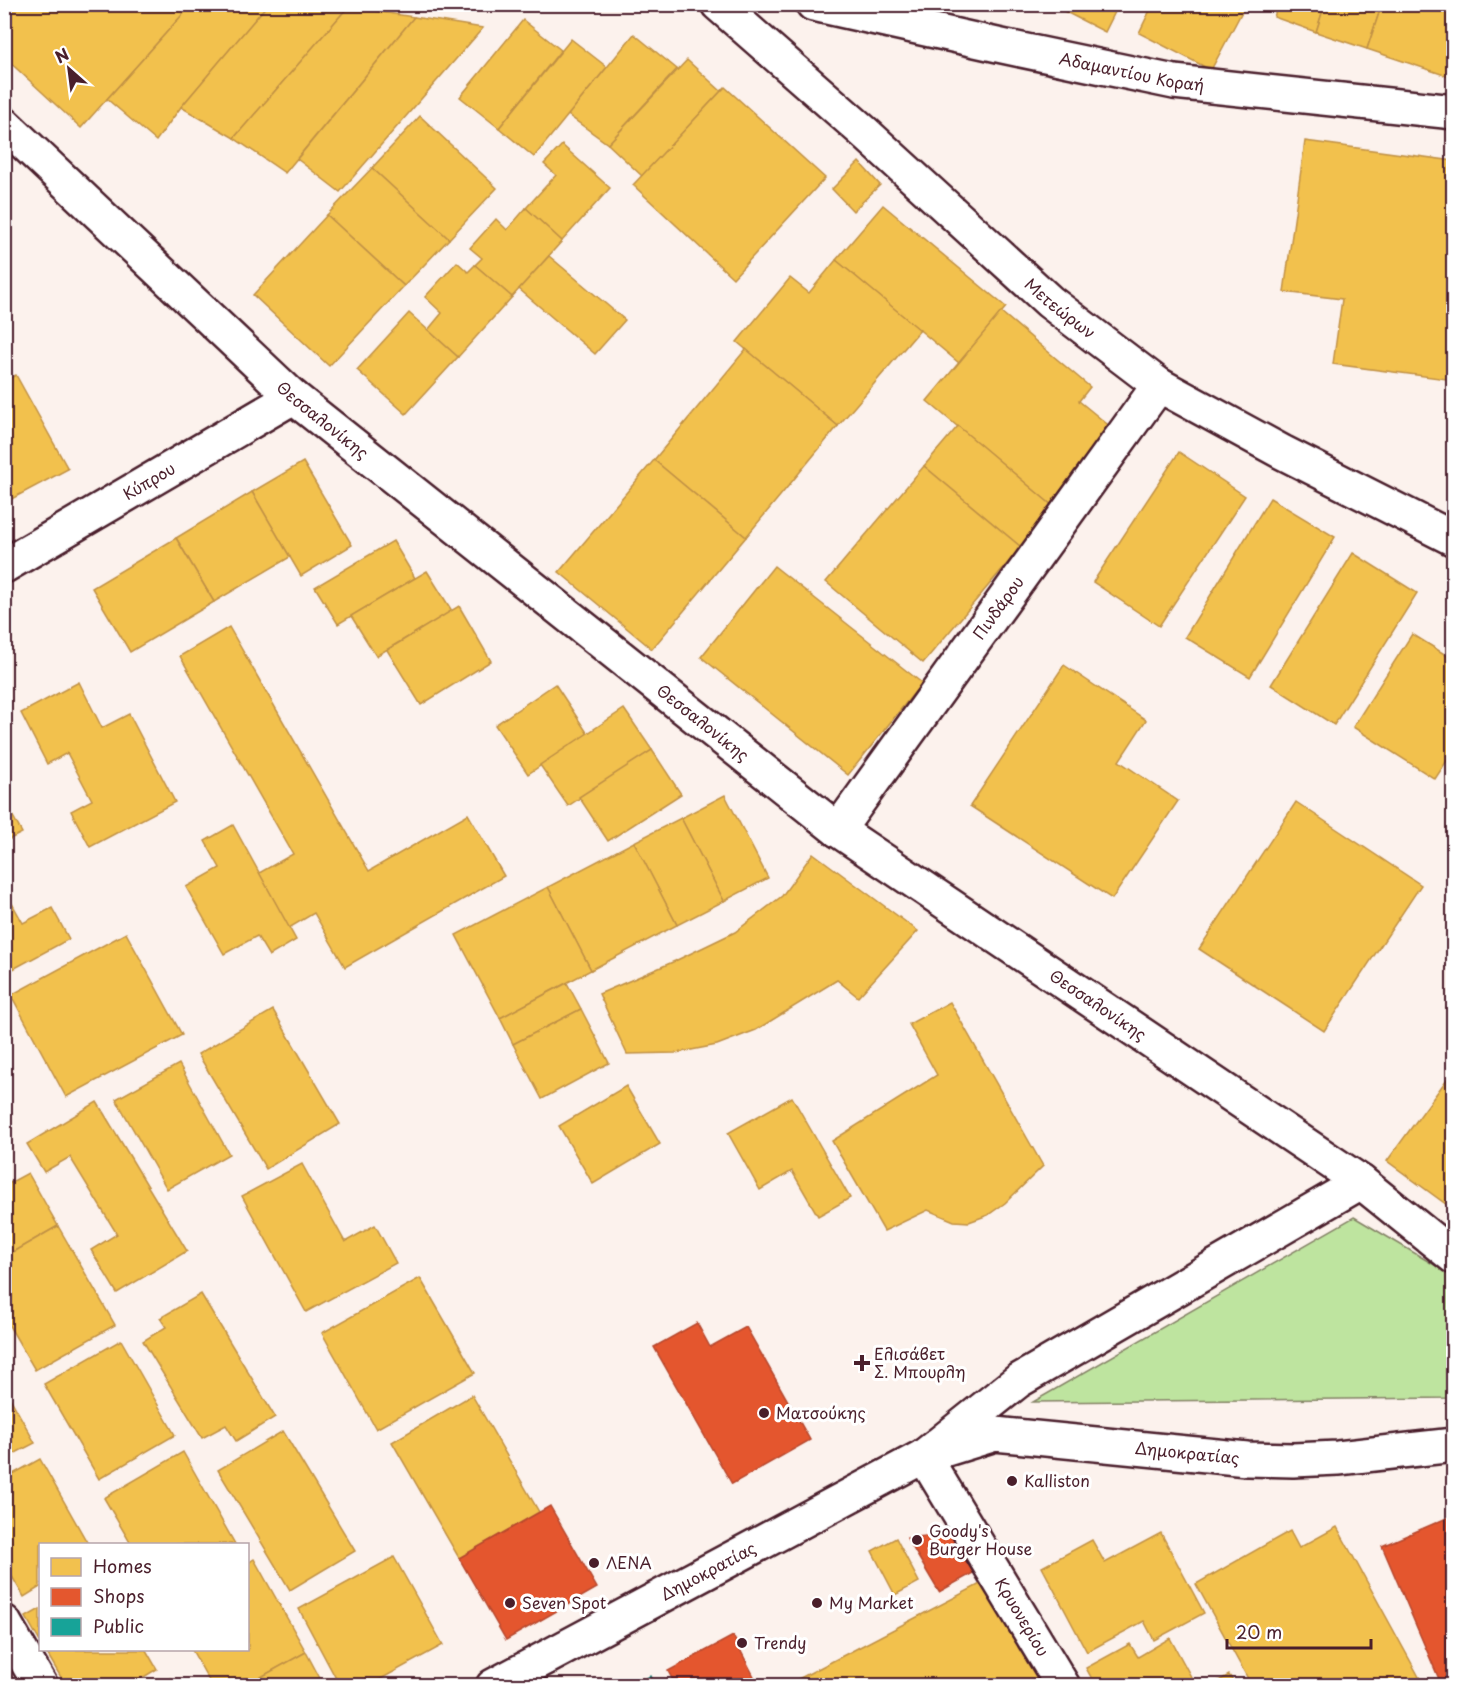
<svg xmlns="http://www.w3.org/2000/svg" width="1458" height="1690" font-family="'Playpen Sans',sans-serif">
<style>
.green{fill:#bee49f;stroke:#848265;stroke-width:1.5}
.homes{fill:#f2c14e;stroke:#c09044;stroke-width:1.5}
.shops{fill:#e4572e;stroke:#b6462d;stroke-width:1.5}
.public{fill:#17a398;stroke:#267b77;stroke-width:1.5}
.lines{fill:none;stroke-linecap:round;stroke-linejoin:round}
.minor-casing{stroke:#4a1f2b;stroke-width:38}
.tertiary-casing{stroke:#4a1f2b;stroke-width:38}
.secondary-casing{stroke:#4a1f2b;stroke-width:38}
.minor{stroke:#fff;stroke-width:33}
.tertiary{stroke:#fff;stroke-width:33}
.secondary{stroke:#fff;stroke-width:33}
.poi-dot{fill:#4a1f2b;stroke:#fff;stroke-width:2}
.labels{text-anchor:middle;stroke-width:6;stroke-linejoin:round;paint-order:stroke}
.street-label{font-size:16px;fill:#4a1f2b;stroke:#fff}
.poi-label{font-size:16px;fill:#4a1f2b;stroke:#fff;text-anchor:start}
</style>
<rect width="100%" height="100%" fill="#fcf2ed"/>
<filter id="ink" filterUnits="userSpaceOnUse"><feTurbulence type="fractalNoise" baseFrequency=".0167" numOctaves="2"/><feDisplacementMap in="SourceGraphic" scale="12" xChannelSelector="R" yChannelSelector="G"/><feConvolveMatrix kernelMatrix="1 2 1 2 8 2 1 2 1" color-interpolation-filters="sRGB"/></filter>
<g filter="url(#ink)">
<!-- green -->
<polygon class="green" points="1354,1217 1453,1276 1453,1398 1033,1402"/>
<!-- homes -->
<g class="homes">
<polygon points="4,4 192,4 81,128 4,57"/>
<polygon points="192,4 268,4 181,107 156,141 107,99"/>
<polygon points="268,4 336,4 348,7 234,138 181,107"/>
<polygon points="1050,4 1119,4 1105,32"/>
<polygon points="1153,4 1246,4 1211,70 1139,33"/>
<polygon points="1278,4 1325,4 1316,32 1274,17"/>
<polygon points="1325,4 1382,4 1367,49 1316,32"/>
<polygon points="1382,4 1454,4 1453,78 1367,49"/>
<polygon points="348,7 414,17 285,173 234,138"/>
<polygon points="414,17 483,28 340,192 297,159"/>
<polygon points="523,20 561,50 499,128 460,97"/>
<polygon points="634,34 677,69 608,144 568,115"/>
<polygon points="571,39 607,67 534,157 499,128"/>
<polygon points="687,60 721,91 642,176 608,144"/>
<polygon points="725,87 825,178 733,278 633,185"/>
<polygon points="420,116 497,188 449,239 372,168"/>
<polygon points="1305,141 1454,161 1454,380 1333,364 1342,299 1284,292"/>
<polygon points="562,145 610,188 562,241 526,208 556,175 544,164"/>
<polygon points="859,162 880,185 853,211 832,189"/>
<polygon points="372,168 449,239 404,286 327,215"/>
<polygon points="883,205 1006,307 959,363 836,260"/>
<polygon points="526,208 562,241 512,297 475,265 482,258 470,248 496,219 507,230"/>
<polygon points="327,215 404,286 329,366 253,295"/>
<polygon points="549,256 625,320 595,354 519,289"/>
<polygon points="836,260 920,330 838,426 737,342 790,278 809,293"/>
<polygon points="457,262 468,272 475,265 512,297 458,357 428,330 442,313 425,297"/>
<polygon points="1001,312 1090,387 1079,401 1117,432 1054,507 927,401"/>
<polygon points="409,313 458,357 406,414 357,370"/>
<polygon points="746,349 838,426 746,537 654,460"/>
<polygon points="16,375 68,469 4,503 4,381"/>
<polygon points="958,426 1054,507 1021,547 924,466"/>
<polygon points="1179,452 1245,496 1159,626 1093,582"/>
<polygon points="654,460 746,537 652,649 559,572"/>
<polygon points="303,462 352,545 301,576 252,492"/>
<polygon points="924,466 1021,547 923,663 826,582"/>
<polygon points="252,492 290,557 214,602 176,538"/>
<polygon points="1270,498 1335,537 1250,677 1185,637"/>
<polygon points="176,538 214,602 130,652 92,588"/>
<polygon points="393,541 415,578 338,624 315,587"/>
<polygon points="1353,553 1417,593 1334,725 1271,685"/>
<polygon points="774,566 922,683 848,775 701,657"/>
<polygon points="427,571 452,611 376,656 351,616"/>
<polygon points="459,606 491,661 421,705 387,650"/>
<polygon points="229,627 369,871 468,814 504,876 345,967 314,913 289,928 259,873 293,854 180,656"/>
<polygon points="1412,634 1454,660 1454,750 1435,779 1353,727"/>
<polygon points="1064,665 1146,720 1119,761 1178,801 1112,899 970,806"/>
<polygon points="79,682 102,728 129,714 175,802 90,847 71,811 92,800 67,753 47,764 21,713"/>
<polygon points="555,684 588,734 528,774 495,725"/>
<polygon points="624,709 652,750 568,806 540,765"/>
<polygon points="652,750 681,794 608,841 579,797"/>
<polygon points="725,795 768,878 724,901 681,818"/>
<polygon points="4,800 22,833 4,842"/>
<polygon points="1296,802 1421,885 1324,1031 1199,949"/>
<polygon points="681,818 724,901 677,925 634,842"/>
<polygon points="233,825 296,940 269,956 257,936 224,954 186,887 220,868 205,841"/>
<polygon points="634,842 677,925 591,970 548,887"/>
<polygon points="813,853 918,931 858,997 837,980 756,1030 717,1045 676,1053 627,1054 599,994 675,961 735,932 782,896"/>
<polygon points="548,887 591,970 500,1018 456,935"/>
<polygon points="4,889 23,923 52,908 69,939 4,974"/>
<polygon points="126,933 182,1035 66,1097 11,995"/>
<polygon points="567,983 581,1009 513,1044 500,1018"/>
<polygon points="950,1002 1043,1166 1005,1203 988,1215 969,1222 954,1221 928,1210 884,1231 832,1141 937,1075 909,1024"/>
<polygon points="581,1009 609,1063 542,1099 513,1044"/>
<polygon points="273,1010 340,1124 266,1169 198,1054"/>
<polygon points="179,1064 229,1154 167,1189 116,1099"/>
<polygon points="1450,1075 1454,1077 1454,1210 1387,1161"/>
<polygon points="626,1086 660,1144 593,1184 559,1126"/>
<polygon points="792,1097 850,1198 818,1216 792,1171 760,1190 728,1133"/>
<polygon points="97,1102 187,1251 117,1293 91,1250 117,1234 70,1157 44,1172 27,1144"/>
<polygon points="302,1164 345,1242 375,1225 396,1263 306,1312 242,1196"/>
<polygon points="28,1173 58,1226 4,1257 4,1186"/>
<polygon points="58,1226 115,1325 35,1370 4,1317 4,1257"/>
<polygon points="420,1278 475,1373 376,1429 322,1333"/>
<polygon points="201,1294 275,1417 236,1441 226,1425 202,1438 143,1341 166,1327 160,1318"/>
<polygon points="121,1340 175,1435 99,1479 44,1384"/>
<polygon points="4,1387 35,1443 4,1459"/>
<polygon points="472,1395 539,1512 459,1558 392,1442"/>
<polygon points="283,1431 355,1551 290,1590 218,1470"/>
<polygon points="183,1452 235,1544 131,1544 104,1498"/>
<polygon points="40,1459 88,1544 40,1544 40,1587 24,1597 4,1563 4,1479"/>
<polygon points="1337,1527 1424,1686 1252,1686 1196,1584 1290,1531 1299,1548"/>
<polygon points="1161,1533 1204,1613 1154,1640 1144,1621 1087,1652 1042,1567 1092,1540 1105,1563"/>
<polygon points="896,1538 919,1582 895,1595 872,1551"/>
<polygon points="394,1557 443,1645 368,1686 340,1686 299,1609"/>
<polygon points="254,1559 306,1652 245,1686 212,1686 192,1650 248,1650 248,1563"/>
<polygon points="986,1581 1041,1686 785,1686"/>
<polygon points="40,1609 40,1642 26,1617"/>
<polygon points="1170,1638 1196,1686 1096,1686 1086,1668 1130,1644 1138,1657"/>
<polygon points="45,1650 146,1650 157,1669 129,1686 66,1686"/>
<polygon points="306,1652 324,1686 245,1686"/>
<polygon points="1229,1675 1236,1686 1210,1686"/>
<polygon points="170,1678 174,1686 156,1686"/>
</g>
<!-- shops -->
<g class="shops">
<polygon points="697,1323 710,1347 746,1327 810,1440 732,1484 654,1347"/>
<polygon points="550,1506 597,1588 506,1640 459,1558"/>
<polygon points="1454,1515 1454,1686 1442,1686 1382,1546"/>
<polygon points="961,1532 982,1568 939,1592 907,1538"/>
<polygon points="733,1636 759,1686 676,1686 668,1671"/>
</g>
<!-- public -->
<polygon class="public" points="650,1676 655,1686 633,1686"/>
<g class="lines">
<defs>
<g id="minor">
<path id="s1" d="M718,4L864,132L1050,302L1159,385L1282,452L1454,539"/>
<path id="s2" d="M813,4L1002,46L1174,82L1454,112"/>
<path id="s3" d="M4,566L293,397"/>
<path id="s4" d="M838,830L1159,385"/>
<polyline points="4,1622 41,1686"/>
<polyline points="1063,1686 924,1456 1018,1381 1361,1182"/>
</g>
<g id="tertiary">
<path id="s5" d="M493,1686L924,1456L995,1434L1247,1459L1293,1460L1338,1458L1454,1445"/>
</g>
<g id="secondary">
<path id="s6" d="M4,124L293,397L838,830L1361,1182L1454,1257"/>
</g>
</defs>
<!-- minor casing -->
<use href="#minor" class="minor-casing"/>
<!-- tertiary casing -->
<use href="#tertiary" class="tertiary-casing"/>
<!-- secondary casing -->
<use href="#secondary" class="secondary-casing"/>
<!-- minor -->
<use href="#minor" class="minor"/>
<!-- tertiary -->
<use href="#tertiary" class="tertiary"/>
<!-- secondary -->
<use href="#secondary" class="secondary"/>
</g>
</g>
<!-- markers -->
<g class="poi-dot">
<path d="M859 1354h6v6h6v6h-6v6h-6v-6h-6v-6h6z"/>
<circle cx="764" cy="1413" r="6"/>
<circle cx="1012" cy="1481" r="6"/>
<circle cx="917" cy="1540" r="6"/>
<circle cx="594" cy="1563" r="6"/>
<circle cx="510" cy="1603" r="6"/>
<circle cx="817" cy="1603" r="6"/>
<circle cx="742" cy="1643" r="6"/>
</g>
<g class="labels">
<!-- street labels -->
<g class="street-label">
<text dy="6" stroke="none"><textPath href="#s2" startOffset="326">Αδαμαντίου Κοραή</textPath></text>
<text dy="6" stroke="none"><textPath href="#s1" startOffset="458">Μετεώρων</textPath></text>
<text dy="6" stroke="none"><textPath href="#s6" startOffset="435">Θεσσαλονίκης</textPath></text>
<text dy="6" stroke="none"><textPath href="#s3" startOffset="168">Κύπρου</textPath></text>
<text dy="6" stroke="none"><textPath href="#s4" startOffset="274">Πινδάρου</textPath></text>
<text dy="6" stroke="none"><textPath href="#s6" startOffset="921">Θεσσαλονίκης</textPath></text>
<text dy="6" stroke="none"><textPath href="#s6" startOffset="1407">Θεσσαλονίκης</textPath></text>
<text dy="6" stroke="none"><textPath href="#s5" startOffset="756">Δημοκρατίας</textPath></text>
<text dy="6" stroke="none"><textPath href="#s5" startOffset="244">Δημοκρατίας</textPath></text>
<text transform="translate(1022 1617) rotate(59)" y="6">Κρυονερίου</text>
</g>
<!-- poi labels -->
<g class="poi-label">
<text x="874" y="1360">Ελισάβετ<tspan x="874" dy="18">Σ. Μπουρλη</tspan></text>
<text x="776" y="1419">Ματσούκης</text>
<text x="1024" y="1487">Kalliston</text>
<text x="929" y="1537">Goody's<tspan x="929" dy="18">Burger House</tspan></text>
<text x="606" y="1569">ΛΕΝΑ</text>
<text x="522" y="1609">Seven Spot</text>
<text x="829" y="1609">My Market</text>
<text x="754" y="1649">Trendy</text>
</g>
</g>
<!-- margin -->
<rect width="1458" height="1690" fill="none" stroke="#fff" stroke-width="24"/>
<rect x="12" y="12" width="1434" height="1666" fill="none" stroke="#4a1f2b" stroke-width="2" filter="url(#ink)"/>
<!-- legend -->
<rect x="39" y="1543" width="210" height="108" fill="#ffffff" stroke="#b7a5aa" stroke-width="1.5"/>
<rect x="51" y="1558" width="30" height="18" fill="#f2c14e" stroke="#b7a5aa" stroke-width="1.5"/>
<text x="93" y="1573" font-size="18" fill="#4a1f2b">Homes</text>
<rect x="51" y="1588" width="30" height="18" fill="#e4572e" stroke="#b7a5aa" stroke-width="1.5"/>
<text x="93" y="1603" font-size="18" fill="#4a1f2b">Shops</text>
<rect x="51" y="1618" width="30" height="18" fill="#17a398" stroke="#b7a5aa" stroke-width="1.5"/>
<text x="93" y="1633" font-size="18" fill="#4a1f2b">Public</text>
<!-- north arrow -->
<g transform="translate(69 69) rotate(332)" stroke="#ffffff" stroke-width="4.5" paint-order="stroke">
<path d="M0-4.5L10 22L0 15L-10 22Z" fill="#4a1f2b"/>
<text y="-9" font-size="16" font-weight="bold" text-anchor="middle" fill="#4a1f2b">N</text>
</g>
<!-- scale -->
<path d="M1227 1639v9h144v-9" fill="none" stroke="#4a1f2b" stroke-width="3"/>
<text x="1236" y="1639" font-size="18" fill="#4a1f2b" stroke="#ffffff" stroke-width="4.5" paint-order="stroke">20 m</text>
</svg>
